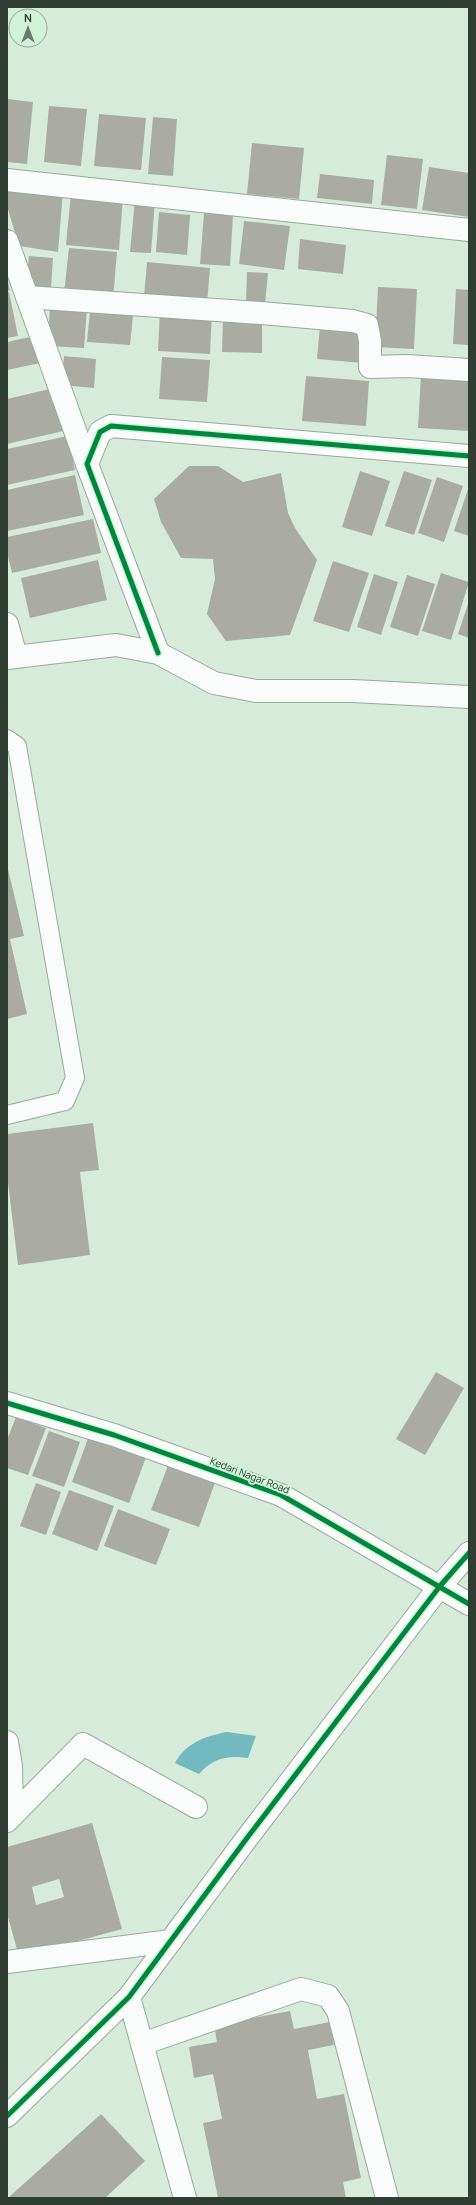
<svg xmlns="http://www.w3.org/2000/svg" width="476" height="2205" font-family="Manrope,sans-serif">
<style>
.water{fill:#73b9c0}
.building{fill:#aaaca3;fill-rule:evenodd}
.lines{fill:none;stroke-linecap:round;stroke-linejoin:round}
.service-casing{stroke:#9aa99d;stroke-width:20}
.minor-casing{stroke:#9aa99d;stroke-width:24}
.service{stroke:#f9fcfa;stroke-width:18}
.minor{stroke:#f9fcfa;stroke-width:22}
.cycleway-casing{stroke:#cff3d7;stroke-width:8}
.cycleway{stroke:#00873e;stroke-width:5}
.labels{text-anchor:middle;stroke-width:4;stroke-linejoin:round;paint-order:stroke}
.street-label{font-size:10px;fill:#2f3d32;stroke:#cff3d7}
</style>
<rect width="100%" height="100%" fill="#d7ebdb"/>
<!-- water -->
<path class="water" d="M227,1732L256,1736L248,1758C228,1755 213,1758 199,1774L175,1763C186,1743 205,1736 227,1732Z"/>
<!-- building -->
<g class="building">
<polygon points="7,99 33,102 27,164 7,162"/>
<polygon points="49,106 87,109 81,166 44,162"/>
<polygon points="99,114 146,118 141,170 94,166"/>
<polygon points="153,117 177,119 173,176 148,174"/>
<polygon points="252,143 304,148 299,199 247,194"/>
<polygon points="387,155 423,159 417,209 381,205"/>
<polygon points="429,167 469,173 469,217 422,210"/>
<polygon points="320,174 374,180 372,204 317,198"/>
<polygon points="7,186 63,191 58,252 19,246 7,206"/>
<polygon points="71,193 123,197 119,250 66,245"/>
<polygon points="135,199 155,201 151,253 130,252"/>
<polygon points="159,212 190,215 187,255 156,252"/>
<polygon points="204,213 233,215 230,266 200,264"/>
<polygon points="244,221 290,226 284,270 239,264"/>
<polygon points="300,239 346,245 343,274 298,269"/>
<polygon points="69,248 117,252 113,299 64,294"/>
<polygon points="29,256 53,258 51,288 26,286"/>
<polygon points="147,262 210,268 207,303 144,297"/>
<polygon points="247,272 268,273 265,304 246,302"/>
<polygon points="7,279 10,290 7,291"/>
<polygon points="378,287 417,289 414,349 375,347"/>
<polygon points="456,289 469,290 469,345 453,344"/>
<polygon points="9,292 18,336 7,338 7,293"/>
<polygon points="50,305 87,308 84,348 48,346"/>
<polygon points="160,310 212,313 210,354 158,351"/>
<polygon points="90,311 133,315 130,345 87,342"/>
<polygon points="223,317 262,318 262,353 222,352"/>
<polygon points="320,326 365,329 363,363 317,359"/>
<polygon points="39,335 45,362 7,370 7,342"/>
<polygon points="64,356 96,359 94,388 62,385"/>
<polygon points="162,357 210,360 207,402 159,399"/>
<polygon points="421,375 469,378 469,431 418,428"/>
<polygon points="306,376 369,381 366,426 302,421"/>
<polygon points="58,387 68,430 7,444 7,399"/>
<polygon points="68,436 75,470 7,485 7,449"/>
<polygon points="189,466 218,466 243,482 281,473 288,513 295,528 317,560 290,635 226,641 207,614 215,579 213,559 181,558 161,522 154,499"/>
<polygon points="360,471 390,481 372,536 342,527"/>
<polygon points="404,471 432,480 414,535 385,526"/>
<polygon points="75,475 84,515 7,531 7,490"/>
<polygon points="437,477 463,486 444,542 418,533"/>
<polygon points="469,486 469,536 454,531"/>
<polygon points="93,519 101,553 12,573 7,552 7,537"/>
<polygon points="98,560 107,600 30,618 21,578"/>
<polygon points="333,561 369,573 349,632 313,621"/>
<polygon points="441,573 469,582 451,640 422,631"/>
<polygon points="374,574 398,582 381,635 357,627"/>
<polygon points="407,575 435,584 418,636 390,627"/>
<polygon points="469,601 469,638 458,634"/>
<polygon points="7,865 24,936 10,939 27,1014 7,1019"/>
<polygon points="93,1123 99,1170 80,1172 90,1255 18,1265 7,1174 7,1134"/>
<polygon points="436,1372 464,1388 425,1455 396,1439"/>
<polygon points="16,1417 46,1428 28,1475 7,1468 7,1440"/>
<polygon points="49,1431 80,1442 64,1487 32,1476"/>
<polygon points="89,1436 146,1457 129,1503 72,1482"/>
<polygon points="169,1463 216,1480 199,1527 151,1510"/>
<polygon points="36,1483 61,1492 46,1535 20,1526"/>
<polygon points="69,1490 114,1506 97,1551 52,1534"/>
<polygon points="118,1509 170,1529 156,1565 104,1546"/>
<path d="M92,1823L122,1929L19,1957L7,1913V1847ZM59,1879L64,1897L36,1905L32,1887Z"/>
<polygon points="290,2011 294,2029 330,2022 334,2045 308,2050 317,2099 344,2094 361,2178 343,2182 346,2198 218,2198 203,2123 222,2119 213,2074 194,2078 189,2047 217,2042 214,2025"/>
<polygon points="101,2114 145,2161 105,2198 8,2198"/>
</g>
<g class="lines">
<defs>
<polyline id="service" points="7,739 17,746 75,1078 65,1101 7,1115"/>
<g id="minor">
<polyline points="7,180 469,230"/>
<polyline points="7,241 87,464"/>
<polyline points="27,297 261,313 353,321 367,325 370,341 370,367 407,366 469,370"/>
<polyline points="7,624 16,656"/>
<polyline points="158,653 87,464 100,432 111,426 469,456"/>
<polyline points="7,658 116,645 158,653 214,683 256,691 353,691 469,697"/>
<polyline points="7,1403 114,1435 281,1495 469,1604"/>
<polyline points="7,1742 11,1766 12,1811 7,1818"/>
<polyline points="7,1821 83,1744 196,1807"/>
<polyline points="7,1962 171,1941"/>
<polyline points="129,1997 185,2198"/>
<polyline points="142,2044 301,1989 328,1996 338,2011 387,2198"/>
<polyline points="7,2116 129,1997 247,1838 440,1586 469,1553"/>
</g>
</defs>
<!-- service casing -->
<use href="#service" class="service-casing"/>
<!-- minor casing -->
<use href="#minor" class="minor-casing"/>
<!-- service -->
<use href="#service" class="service"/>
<!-- minor -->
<use href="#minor" class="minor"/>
<defs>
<g id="cycleway">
<polyline points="158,653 87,464 100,432 111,426 469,456"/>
<polyline points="7,1403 114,1435 281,1495 469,1604"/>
<polyline points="7,2116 129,1997 247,1838 440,1586 469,1553"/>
</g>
</defs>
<!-- cycleway casing -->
<use href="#cycleway" class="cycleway-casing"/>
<!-- cycleway -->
<use href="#cycleway" class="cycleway"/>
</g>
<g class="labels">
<!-- street labels -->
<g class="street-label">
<text transform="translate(250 1475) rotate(21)" y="4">Kedari Nagar Road</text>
</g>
</g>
<!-- border -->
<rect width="476" height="2205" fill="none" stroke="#2f3d32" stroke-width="16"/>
<!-- north arrow -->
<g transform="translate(28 28)"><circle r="19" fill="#cff3d7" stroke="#8faa95"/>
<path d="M0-3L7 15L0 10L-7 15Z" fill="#6a7a6d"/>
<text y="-6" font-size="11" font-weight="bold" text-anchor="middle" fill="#2f3d32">N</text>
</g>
</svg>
